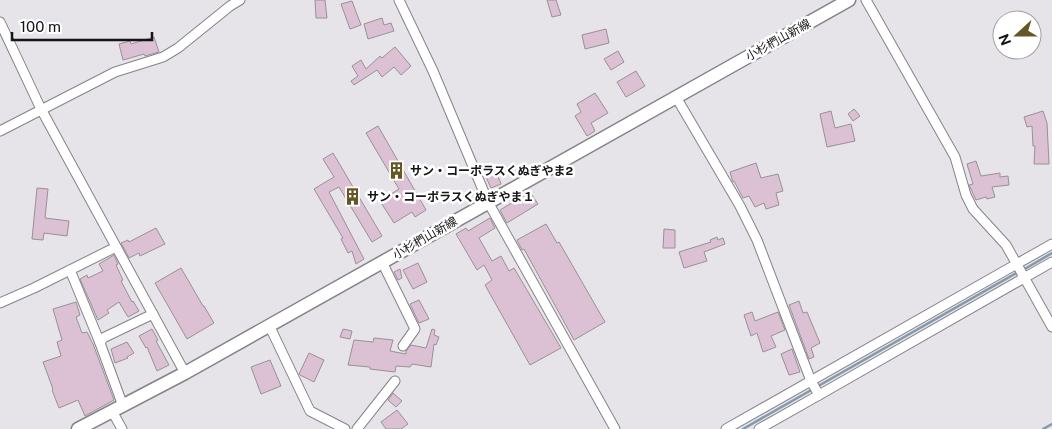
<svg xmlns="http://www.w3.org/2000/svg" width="1052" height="429" font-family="'Public Sans','Noto Sans JP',sans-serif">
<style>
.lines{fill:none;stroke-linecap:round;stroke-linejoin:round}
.stream{stroke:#829aae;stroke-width:2.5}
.building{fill:#dcc1d5;stroke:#979296}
.minor-casing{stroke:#858388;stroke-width:11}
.secondary-casing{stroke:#858388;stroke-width:15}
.minor{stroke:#fff;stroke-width:9}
.secondary{stroke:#fff;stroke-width:12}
.labels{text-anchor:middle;stroke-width:5;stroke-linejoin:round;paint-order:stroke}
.street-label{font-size:12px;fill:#151416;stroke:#fff}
.poi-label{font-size:12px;font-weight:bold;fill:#151416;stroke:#fff;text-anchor:start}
</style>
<rect width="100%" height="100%" fill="#e6e3e9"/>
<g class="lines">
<!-- stream -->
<g class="stream">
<polyline points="1023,270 1052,253"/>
<polyline points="743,429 1018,272"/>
<polyline points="1043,429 1052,424"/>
</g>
</g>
<!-- building -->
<g class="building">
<polygon points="315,0 325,0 327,18 316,18"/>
<polygon points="547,0 556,0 561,15 552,17"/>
<polygon points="352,1 361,25 350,29 341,4"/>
<polygon points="382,18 384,25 391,23 394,31 368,39 364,24"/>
<polygon points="606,29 609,43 585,49 582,35"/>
<polygon points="154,37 159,52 145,56 144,54 123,60 119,44 130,41 131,44"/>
<polygon points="395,47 411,66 401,75 394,67 382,77 377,70 354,85 351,81 358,76 352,66 361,60 366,69 380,56 382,58"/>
<polygon points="618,51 624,62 611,70 604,59"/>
<polygon points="636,71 645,86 626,97 617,82"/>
<polygon points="595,93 608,113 591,123 595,131 587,136 575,116 581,112 577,104"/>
<polygon points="854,109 860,116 853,121 848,114"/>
<polygon points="831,111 835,128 851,124 855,141 827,147 820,114"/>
<polygon points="1043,111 1047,123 1049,164 1034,164 1035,146 1033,146 1032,126 1027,127 1024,117"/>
<polygon points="378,126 426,210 415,217 412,212 394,223 380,201 399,189 366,133"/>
<polygon points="333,153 382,236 372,242 339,187 329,192 364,259 356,264 352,251 348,253 341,239 343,238 314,189 334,177 323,159"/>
<polygon points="976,161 981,176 1000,173 1000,177 1008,176 1009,185 992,187 995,197 987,199 986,197 976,200 969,185 973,184 967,164"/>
<polygon points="756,163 761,178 778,174 783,191 776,193 779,205 766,209 764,203 755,207 749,196 743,198 734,181 733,182 730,172"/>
<polygon points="496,171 501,184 491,188 485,175"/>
<polygon points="37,188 48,189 45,218 69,221 67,236 44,233 43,240 32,239"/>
<polygon points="530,192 538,204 507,223 500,210"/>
<polygon points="490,218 495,228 479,238 492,261 501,256 509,271 514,268 561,348 530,365 485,285 492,280 484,265 477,270 456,234 466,228 468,231"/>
<polygon points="546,224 557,243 559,242 605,322 574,340 524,249 522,250 517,240"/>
<polygon points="156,228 165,244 140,256 139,253 129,258 121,243 128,240 129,242"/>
<polygon points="664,229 675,230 675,248 663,248"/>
<polygon points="717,237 718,240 723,238 725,244 704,252 707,261 684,268 679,252 711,242 710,240"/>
<polygon points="114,255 118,264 116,265 123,280 121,281 132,302 133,301 139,311 128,317 119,302 107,310 109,313 98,320 80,279 87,275 88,278 103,271 99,264"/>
<polygon points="418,263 427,282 413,289 403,270"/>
<polygon points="181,268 203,306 204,306 214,323 187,339 155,283"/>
<polygon points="400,269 402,278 398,280 394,272"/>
<polygon points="419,300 429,319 419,323 410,304"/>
<polygon points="799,301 803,313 807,312 820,343 811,348 814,357 809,359 789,305"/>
<polygon points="76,302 80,315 76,317 82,333 87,332 93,344 114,400 85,416 78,400 59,408 52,390 53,389 43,362 61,356 57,342 62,340 53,309"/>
<polygon points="752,312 755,321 778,312 785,330 771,336 776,347 763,352 757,333 751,336 744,315"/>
<polygon points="152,329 158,340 156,341 169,365 157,371 147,347 146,348 139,336"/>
<polygon points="343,329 352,331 350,339 340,337"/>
<polygon points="432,329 435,330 434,335 439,337 436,345 434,344 431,367 412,364 410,367 396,366 395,372 370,369 370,367 348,365 354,340 373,342 374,338 393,340 390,351 406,354 406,351 411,345 426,348"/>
<polygon points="127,342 134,353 127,357 128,358 115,363 111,349"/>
<polygon points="792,349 800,372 789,375 781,354"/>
<polygon points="309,353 324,360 314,382 300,375 299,374"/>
<polygon points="270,360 281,386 261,394 251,367"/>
<polygon points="393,393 402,401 396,407 388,400"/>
<polygon points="397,410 408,424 401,429 386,429 381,422"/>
</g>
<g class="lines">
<defs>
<g id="minor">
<polyline points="399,0 433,71 488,202 615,429"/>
<polyline points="866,0 955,157 966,195 973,209 1006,245 1052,327"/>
<polyline points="0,22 41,109 185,373"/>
<polyline points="676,97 740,206 757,240 811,381 819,395 1052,262"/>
<polyline points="0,131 115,72 163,57 178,48 230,6 240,0"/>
<polyline points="382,262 415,329 403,346"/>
<polyline points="70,270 100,343"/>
<polyline points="0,303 34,288 116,247"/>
<polyline points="269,325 310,411 345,429"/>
<polyline points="123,406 100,343 103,338 153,314"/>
<polyline points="112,411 122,429"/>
<polyline points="357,429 395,381"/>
<polyline points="726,429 1052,244"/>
<polyline points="759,429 819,395"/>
</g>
<polyline id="secondary" points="78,429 185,373 849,0"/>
</defs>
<!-- minor casing -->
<use href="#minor" class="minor-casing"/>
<!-- secondary casing -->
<use href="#secondary" class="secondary-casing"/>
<!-- minor -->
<use href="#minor" class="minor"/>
<!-- secondary -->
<use href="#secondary" class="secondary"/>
</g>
<!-- icons -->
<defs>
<symbol id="building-bare" viewBox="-9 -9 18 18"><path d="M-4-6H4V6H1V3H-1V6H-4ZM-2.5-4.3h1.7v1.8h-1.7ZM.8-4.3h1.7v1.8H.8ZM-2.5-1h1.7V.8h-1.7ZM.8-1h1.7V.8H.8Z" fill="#635825" stroke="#fff" stroke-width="2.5" paint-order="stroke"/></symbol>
</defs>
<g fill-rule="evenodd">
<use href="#building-bare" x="384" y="158" width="25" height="25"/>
<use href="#building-bare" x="340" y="184" width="25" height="25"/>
</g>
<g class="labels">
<!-- street labels -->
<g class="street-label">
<text transform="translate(778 40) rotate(-29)" y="4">小杉椚山新線</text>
<text transform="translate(425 238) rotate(-30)" y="4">小杉椚山新線</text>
</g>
<!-- poi labels -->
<g class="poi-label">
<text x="410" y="175">サン・コーポラスくぬぎやま2</text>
<text x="367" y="201">サン・コーポラスくぬぎやま１</text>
</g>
</g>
<!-- north arrow -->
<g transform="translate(1017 35) rotate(249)"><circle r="24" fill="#ffffff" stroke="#a1a1a2"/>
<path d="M0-4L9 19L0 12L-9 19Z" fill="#635825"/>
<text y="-8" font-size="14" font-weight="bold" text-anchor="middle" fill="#151416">N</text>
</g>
<!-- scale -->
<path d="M12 32v8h140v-8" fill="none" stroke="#151416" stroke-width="2.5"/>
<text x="20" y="32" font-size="15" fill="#151416" stroke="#ffffff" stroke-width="4" paint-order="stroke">100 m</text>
</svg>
